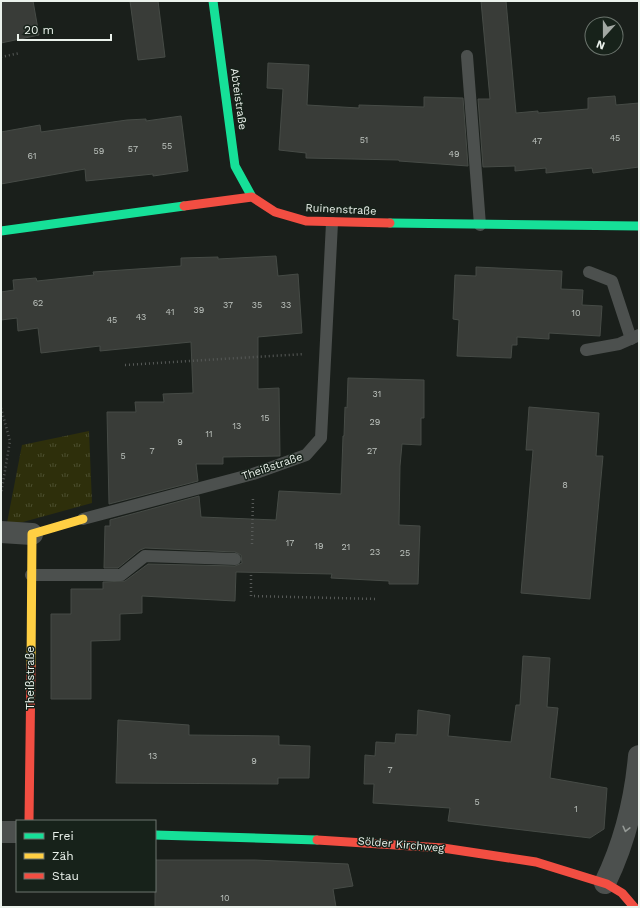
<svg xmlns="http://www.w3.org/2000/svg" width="640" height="908" font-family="'Work Sans',sans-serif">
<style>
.grass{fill:url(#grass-tufts)}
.building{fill:#393c38;stroke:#464b46}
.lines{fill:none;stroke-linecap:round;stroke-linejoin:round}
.path{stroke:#575a58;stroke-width:2.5;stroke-dasharray:1 3;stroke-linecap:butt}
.lane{stroke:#4c504e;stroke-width:12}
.street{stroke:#4c504e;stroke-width:22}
.fast{stroke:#16e098;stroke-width:9}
.slow{stroke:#ffcf43;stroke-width:9}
.jam{stroke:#f24e42;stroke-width:9}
.oneway{stroke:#949995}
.labels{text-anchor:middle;stroke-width:3;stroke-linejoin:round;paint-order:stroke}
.number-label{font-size:9px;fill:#bec4bf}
.street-label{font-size:11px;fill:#ebf2ec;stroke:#17221a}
</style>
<defs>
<pattern id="grass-tufts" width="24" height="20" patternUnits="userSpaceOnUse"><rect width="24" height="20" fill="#2e2f0b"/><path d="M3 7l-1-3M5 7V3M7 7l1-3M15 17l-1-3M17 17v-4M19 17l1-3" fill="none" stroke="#4c4e2f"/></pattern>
</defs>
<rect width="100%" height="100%" fill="#1a1f1b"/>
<!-- grass -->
<polygon class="grass" points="89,431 92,503 23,522 7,523 22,445"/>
<!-- building -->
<g class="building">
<polygon points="1,1 33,1 39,35 1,43"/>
<polygon points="130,1 158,1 165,57 138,60"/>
<polygon points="481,1 506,1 516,113 538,111 538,113 588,109 588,98 615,96 616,105 639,103 639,167 593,173 592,168 546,173 546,168 515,171 515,166 483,167 478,99 490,99"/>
<polygon points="268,63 309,65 307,105 359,108 359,105 424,107 424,97 463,98 468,166 399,161 399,160 306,158 306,153 279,150 283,89 267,88"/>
<polygon points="181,116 188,171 153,176 153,174 86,181 85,169 1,184 1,132 40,125 41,132 127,120 146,119 146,121"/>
<polygon points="276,256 278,276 298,274 302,333 258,337 258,389 279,388 280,456 223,457 223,464 196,464 198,481 109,504 107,412 136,412 135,402 164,402 163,394 193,393 191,342 100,351 100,346 41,353 38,328 18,331 17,318 1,320 1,292 14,290 13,280 36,278 37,281 94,275 93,272 181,266 181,258 218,257 218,259"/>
<polygon points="476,267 562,271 561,289 583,290 582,305 602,306 600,336 549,333 549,339 517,337 517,345 512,345 511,358 457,356 459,320 453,319 455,275 476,276"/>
<polygon points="348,378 424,380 424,418 421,418 421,445 402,444 400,466 399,525 420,526 418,584 389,584 389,581 331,578 332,574 236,572 235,601 142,596 142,613 120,614 120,640 91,641 91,699 51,699 51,614 71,614 71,589 103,589 103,582 125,581 148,564 235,566 242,563 241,555 235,552 145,548 140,550 118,568 104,568 105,526 110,526 110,520 199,496 201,517 276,520 279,491 341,494 343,436 344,436 345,407 347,408"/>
<polygon points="529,407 599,413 596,456 603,456 590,599 521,593 533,450 526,450"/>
<polygon points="523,656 550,658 547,707 558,708 550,778 607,788 604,829 590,838 448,821 450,808 373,803 374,784 364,784 365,755 375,756 376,742 395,743 396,734 417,735 418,710 450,715 448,736 511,742 516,705 520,705"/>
<polygon points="118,720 189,725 189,735 279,736 279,745 310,746 309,778 278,778 278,784 116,783"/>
<polygon points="155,860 255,860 348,864 353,886 333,889 336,907 155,907"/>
</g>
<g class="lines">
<!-- path -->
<g class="path">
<polyline points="1,57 20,53"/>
<polyline points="125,365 304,354"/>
<polyline points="1,408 10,441 1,494"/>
<polyline points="252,544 253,497"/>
<polyline points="251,575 251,596 377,599"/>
</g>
<!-- lane -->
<g class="lane">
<polyline points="467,56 480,225"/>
<polyline points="589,272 612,281 631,339"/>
<polyline points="586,350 619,344 639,335"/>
<polyline points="83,519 253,474 306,455 321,438 332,223"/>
<polyline points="31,575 121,575 145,556 235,559"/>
</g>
<!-- street -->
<g class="street">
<polyline points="1,532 32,534"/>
<polyline points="1,832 17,832"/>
<path d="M605,883C625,842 635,801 639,756"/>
</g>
<!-- fast -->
<g class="fast">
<polyline points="213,1 235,166 252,197"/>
<polyline points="390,223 639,226"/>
<polyline points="1,231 184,206"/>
<polyline points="155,835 317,840"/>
</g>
<!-- slow -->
<polyline class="slow" points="31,666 32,534 83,519"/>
<!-- jam -->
<g class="jam">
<polyline points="184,206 252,197 275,212 306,221 390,223"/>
<polyline points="29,821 31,666"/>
<polyline points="317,840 443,848 536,862 607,884 622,893 634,907"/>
</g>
</g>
<!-- one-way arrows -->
<defs><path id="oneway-chevron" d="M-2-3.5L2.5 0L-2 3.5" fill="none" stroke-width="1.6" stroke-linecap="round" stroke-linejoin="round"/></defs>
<use class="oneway" href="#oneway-chevron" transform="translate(626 829) rotate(104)"/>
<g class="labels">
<!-- number labels -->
<g class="number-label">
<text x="615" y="141">45</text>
<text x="364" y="143">51</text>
<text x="537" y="144">47</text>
<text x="167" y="149">55</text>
<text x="133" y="152">57</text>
<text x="99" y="154">59</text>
<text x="454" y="157">49</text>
<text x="32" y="159">61</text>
<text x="38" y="306">62</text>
<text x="228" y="308">37</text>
<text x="257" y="308">35</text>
<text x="286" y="308">33</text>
<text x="199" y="313">39</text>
<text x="170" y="315">41</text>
<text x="576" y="316">10</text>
<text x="141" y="320">43</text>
<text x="112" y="323">45</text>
<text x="377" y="397">31</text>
<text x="265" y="421">15</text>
<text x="375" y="425">29</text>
<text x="237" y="429">13</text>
<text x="209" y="437">11</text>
<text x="180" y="445">9</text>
<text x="152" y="454">7</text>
<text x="372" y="454">27</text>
<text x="123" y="459">5</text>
<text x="565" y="488">8</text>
<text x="290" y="546">17</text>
<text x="319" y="549">19</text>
<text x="346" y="550">21</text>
<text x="375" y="555">23</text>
<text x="405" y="556">25</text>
<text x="153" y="759">13</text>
<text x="254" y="764">9</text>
<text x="390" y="773">7</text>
<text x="477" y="805">5</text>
<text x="576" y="812">1</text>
<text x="225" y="901">10</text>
</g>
<!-- street labels -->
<g class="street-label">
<text transform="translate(239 99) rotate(82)" y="4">Abteistraße</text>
<text transform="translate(341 209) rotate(3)" y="4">Ruinenstraße</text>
<text transform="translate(272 466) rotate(-19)" y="4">Theißstraße</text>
<text transform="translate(30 678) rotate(-90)" y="4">Theißstraße</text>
<text transform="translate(401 844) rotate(5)" y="4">Sölder Kirchweg</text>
</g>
</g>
<!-- border -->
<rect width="640" height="908" fill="none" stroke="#ebf2ec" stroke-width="4"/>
<!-- legend -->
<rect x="16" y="820" width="140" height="72" fill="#17221a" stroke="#6c756e"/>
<rect x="24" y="833" width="20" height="6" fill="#16e098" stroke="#6c756e"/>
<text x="52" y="840" font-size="12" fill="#ebf2ec">Frei</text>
<rect x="24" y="853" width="20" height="6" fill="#ffcf43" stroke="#6c756e"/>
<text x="52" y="860" font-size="12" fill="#ebf2ec">Zäh</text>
<rect x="24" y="873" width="20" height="6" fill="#f24e42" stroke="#6c756e"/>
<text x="52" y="880" font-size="12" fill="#ebf2ec">Stau</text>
<!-- north arrow -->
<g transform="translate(604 36) rotate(201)"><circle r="19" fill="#17221a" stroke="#6c756e"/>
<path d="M0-3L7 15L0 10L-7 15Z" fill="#a2a8a3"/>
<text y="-6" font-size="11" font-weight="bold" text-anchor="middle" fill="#ebf2ec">N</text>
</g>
<!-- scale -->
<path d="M18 34v6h93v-6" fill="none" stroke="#ebf2ec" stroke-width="2"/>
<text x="24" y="34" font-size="12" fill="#ebf2ec" stroke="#17221a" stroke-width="3" paint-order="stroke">20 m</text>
</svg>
